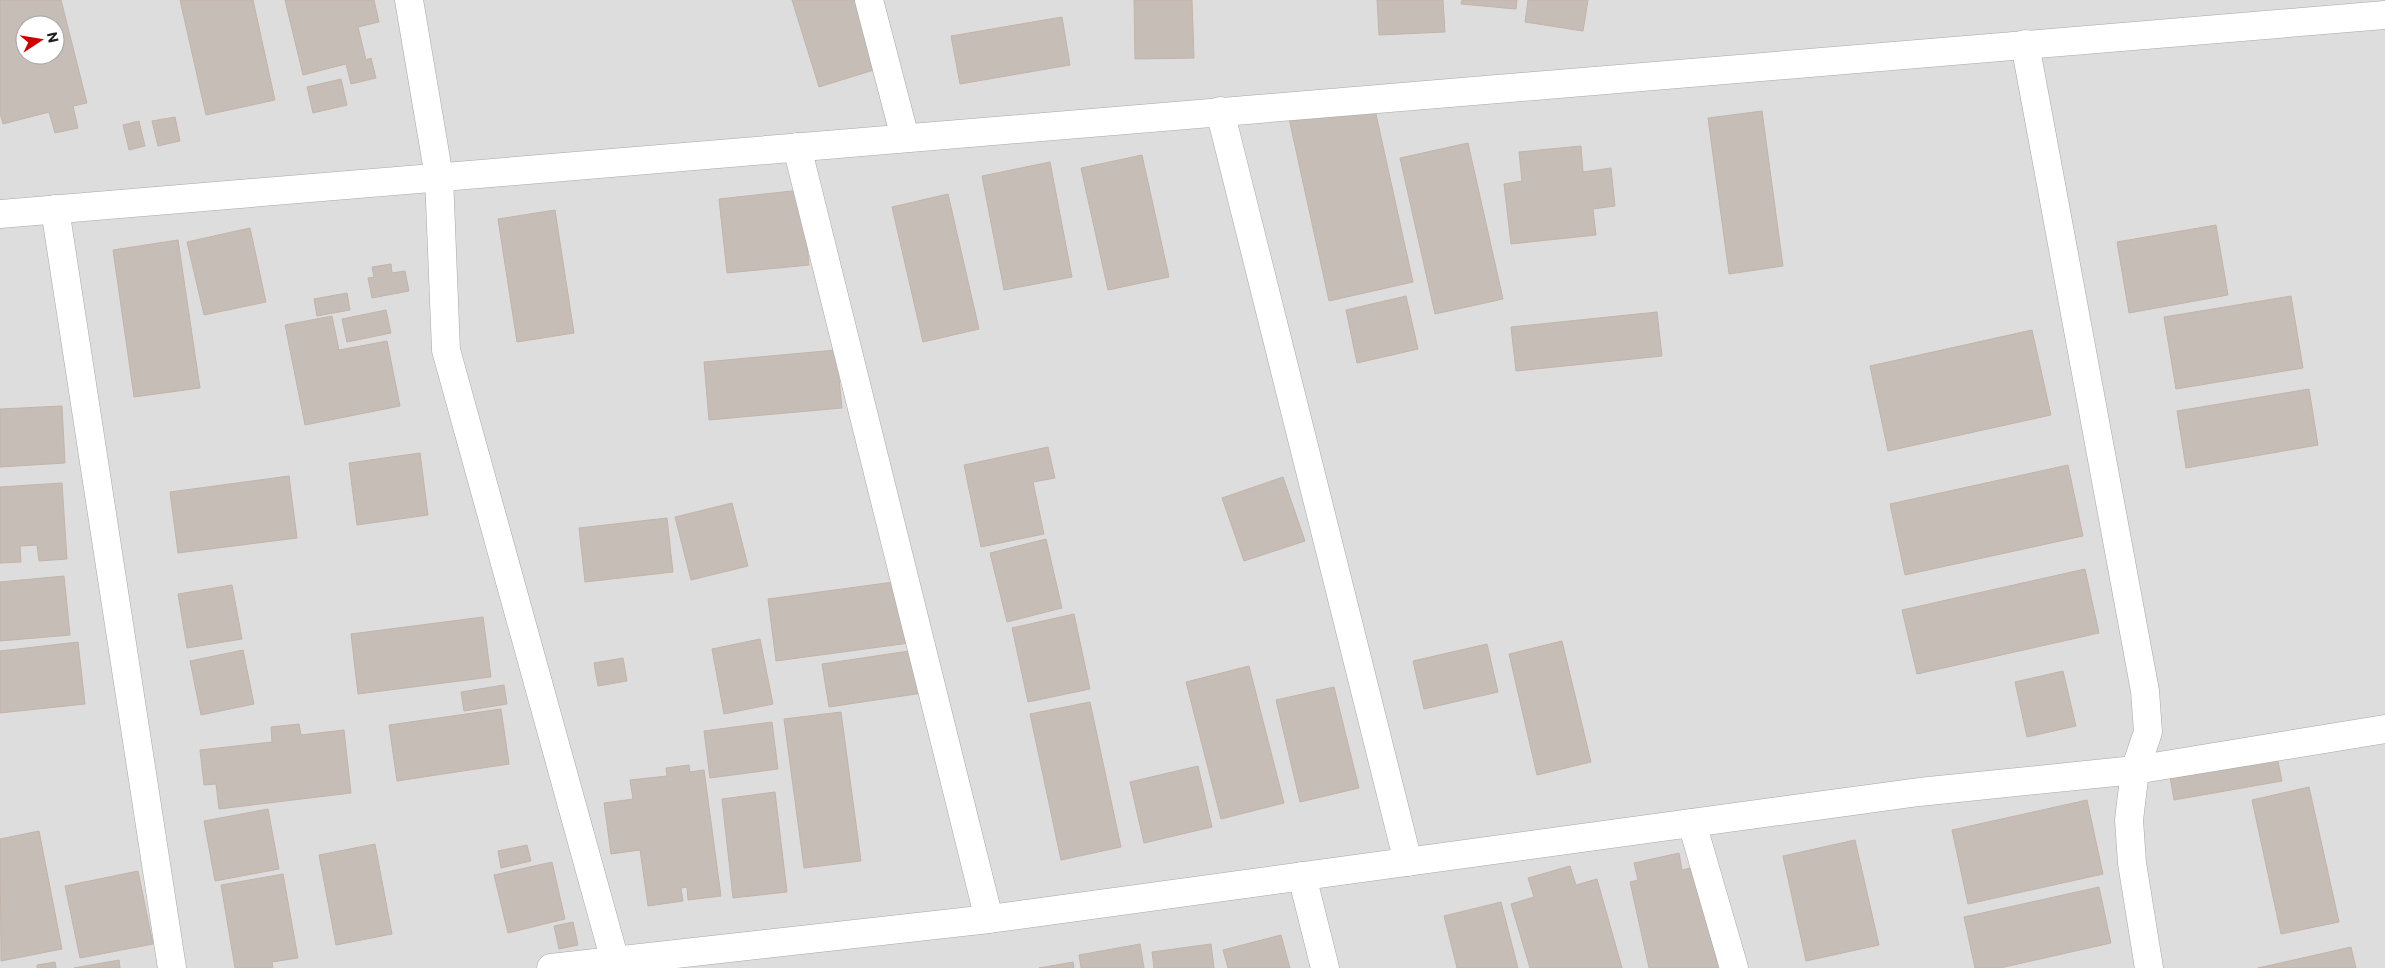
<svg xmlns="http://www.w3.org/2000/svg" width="2385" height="968" font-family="Commissioner,sans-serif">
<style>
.residential{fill:#dedddd;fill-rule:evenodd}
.building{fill:#c6bdb6;stroke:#c3b4a9;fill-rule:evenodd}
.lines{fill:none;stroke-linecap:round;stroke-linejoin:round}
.street-casing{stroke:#a7a7a7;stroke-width:29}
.street{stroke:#fff;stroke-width:28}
</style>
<rect width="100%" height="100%" fill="#f1ede7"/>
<!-- residential -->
<path class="residential" d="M0,0H2385V968H0ZM25,25H55V55H25Z"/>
<!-- building -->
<g class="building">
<path d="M0,0H61L87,103L73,106L78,128L55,133L49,112L3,124L0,113ZM25,25H55V55H25Z"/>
<polygon points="180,0 253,0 275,100 206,115"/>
<polygon points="285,0 374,0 379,22 358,27 366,60 371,58 376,78 351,84 346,64 303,75"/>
<polygon points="792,0 856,0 877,69 819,87"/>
<polygon points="1134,0 1192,0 1194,58 1135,59"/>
<polygon points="1377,0 1443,0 1445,32 1379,35"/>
<polygon points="1462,0 1517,0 1516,9 1461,4"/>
<polygon points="1528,0 1588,0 1583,31 1525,22"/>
<polygon points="1062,17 1070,65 960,84 951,36"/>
<polygon points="341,79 347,105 313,113 307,87"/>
<polygon points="1372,96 1413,282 1329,301 1288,114"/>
<polygon points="1762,111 1783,266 1729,274 1708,118"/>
<polygon points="175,117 180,141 158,146 152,121"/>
<polygon points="139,121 145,146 129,150 123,125"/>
<polygon points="1468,143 1503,299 1435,314 1400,158"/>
<polygon points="1581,146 1583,172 1611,168 1615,206 1593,209 1596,235 1511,244 1504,184 1522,181 1519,152"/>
<polygon points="1142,155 1169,277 1108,290 1081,168"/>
<polygon points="1050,162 1072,277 1004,290 982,176"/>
<polygon points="801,190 809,265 727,273 719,199"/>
<polygon points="948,194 979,329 923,342 892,207"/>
<polygon points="555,210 574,333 517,342 498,219"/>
<polygon points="2216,225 2228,295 2129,313 2117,242"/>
<polygon points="250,228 266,302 204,315 187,242"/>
<polygon points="178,240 200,388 134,397 113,250"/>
<polygon points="391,264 392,273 405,271 409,291 372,298 368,278 374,277 372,267"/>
<polygon points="347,293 350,310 317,316 314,299"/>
<polygon points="1406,296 1418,349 1357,363 1346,310"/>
<polygon points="2291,296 2303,368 2176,389 2164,317"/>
<polygon points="386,310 391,333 347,342 342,319"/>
<polygon points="1657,312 1662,356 1516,371 1511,327"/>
<polygon points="332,316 339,350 387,341 400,406 305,425 285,325"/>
<polygon points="2032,330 2051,415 1888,451 1870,366"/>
<polygon points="836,350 842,408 709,420 704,362"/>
<polygon points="2309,389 2318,445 2186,468 2177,411"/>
<polygon points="62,406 65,463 0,467 0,409"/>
<polygon points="1048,447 1055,478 1033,482 1044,534 981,547 964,465"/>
<polygon points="420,453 428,515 357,525 349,463"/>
<polygon points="2068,465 2083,536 1905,575 1890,504"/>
<polygon points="289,476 297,538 178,553 170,492"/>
<polygon points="1283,477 1305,541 1244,561 1222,498"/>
<polygon points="62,483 67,559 39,561 37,545 20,546 21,562 0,563 0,487"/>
<polygon points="732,503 748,566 691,580 675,517"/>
<polygon points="667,518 673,572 585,582 579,528"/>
<polygon points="1046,539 1062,608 1007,622 990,553"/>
<polygon points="2085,569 2099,633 1917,674 1902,610"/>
<polygon points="64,576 70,635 0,641 0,582"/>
<polygon points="916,579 924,641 776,661 768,599"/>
<polygon points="232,585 242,639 187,648 178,594"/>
<polygon points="1074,614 1090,689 1028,702 1012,628"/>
<polygon points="483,617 491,677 358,694 351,634"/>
<polygon points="760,639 773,704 724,714 712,649"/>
<polygon points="1562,641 1591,762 1537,775 1509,654"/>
<polygon points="78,642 85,704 0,713 0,651"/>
<polygon points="1487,644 1498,692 1424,709 1413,661"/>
<polygon points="929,648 936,691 829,707 822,664"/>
<polygon points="243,650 254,704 201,715 190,661"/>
<polygon points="623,658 627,681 598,686 594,663"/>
<polygon points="1249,666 1284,803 1221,819 1186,682"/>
<polygon points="2063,671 2076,726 2027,737 2015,682"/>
<polygon points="504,685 507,704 464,711 461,692"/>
<polygon points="1334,687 1359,788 1300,802 1276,700"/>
<polygon points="1090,702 1121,847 1061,860 1030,714"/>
<polygon points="501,709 509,764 397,781 389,725"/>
<polygon points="841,712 861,861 804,868 784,719"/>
<polygon points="772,722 778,769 710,778 704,731"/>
<polygon points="299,724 301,735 344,730 351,793 219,809 216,784 204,785 200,750 272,742 271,727"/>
<polygon points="2277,757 2282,781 2174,800 2170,777"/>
<polygon points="689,765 690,772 704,770 721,896 688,900 687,887 681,888 683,901 648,906 640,850 611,854 604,803 633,799 630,780 667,776 666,768"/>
<polygon points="1198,766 1212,827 1144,843 1130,782"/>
<polygon points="2309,787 2339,922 2281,934 2252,800"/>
<polygon points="775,792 787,892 733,898 722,799"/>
<polygon points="2087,800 2103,874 1968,904 1952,830"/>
<polygon points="268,809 279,869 215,881 204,821"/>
<polygon points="39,831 62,949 1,961 0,839"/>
<polygon points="1855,840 1879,945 1806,961 1783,856"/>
<polygon points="375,844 392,934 336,945 319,855"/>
<polygon points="527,845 531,861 501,868 498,851"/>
<polygon points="1679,853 1682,870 1695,867 1718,968 1649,968 1630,882 1638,880 1634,863"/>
<polygon points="552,862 565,919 508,933 494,875"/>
<polygon points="1570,866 1576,885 1597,879 1622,968 1530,968 1511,904 1534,897 1528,878"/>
<polygon points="138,871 153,944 80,958 65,886"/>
<polygon points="283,874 298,958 272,962 273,968 235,968 221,885"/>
<polygon points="2099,887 2111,943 2000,968 1975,968 1964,917"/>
<polygon points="1501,902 1518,968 1457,968 1444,916"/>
<polygon points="573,922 578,945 559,949 554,926"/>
<polygon points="1281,935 1290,968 1228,968 1223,950"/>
<polygon points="1140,944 1144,968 1081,968 1079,955"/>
<polygon points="1211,944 1214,968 1154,968 1152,952"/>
<polygon points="2351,947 2356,968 2258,968"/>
<polygon points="119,960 120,968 74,968"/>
<polygon points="55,962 56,968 37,968 37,965"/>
<polygon points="1073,962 1074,968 1039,968"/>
</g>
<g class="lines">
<defs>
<g id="street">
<polyline points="409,0 439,177 446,350 615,961"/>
<polyline points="869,0 905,138"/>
<polyline points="2025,44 2145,691 2148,732 2135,770 2129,820 2132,863 2149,968"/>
<polyline points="1220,111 1408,862"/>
<polyline points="797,147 989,919"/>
<polyline points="55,209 172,968"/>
<polyline points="0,214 2385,15"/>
<polyline points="1692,823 1734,968"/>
<polyline points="1302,876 1325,968"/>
<polyline points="551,968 989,919 1919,792 2135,770 2385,729"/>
</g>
</defs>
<!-- street casing -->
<use href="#street" class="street-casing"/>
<!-- street -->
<use href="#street" class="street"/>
</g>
<!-- north arrow -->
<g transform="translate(40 40) rotate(78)"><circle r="24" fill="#ffffff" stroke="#a6a6a6"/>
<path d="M0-4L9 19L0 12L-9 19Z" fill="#d00000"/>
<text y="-8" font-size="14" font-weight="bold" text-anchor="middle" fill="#202020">N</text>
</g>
</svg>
